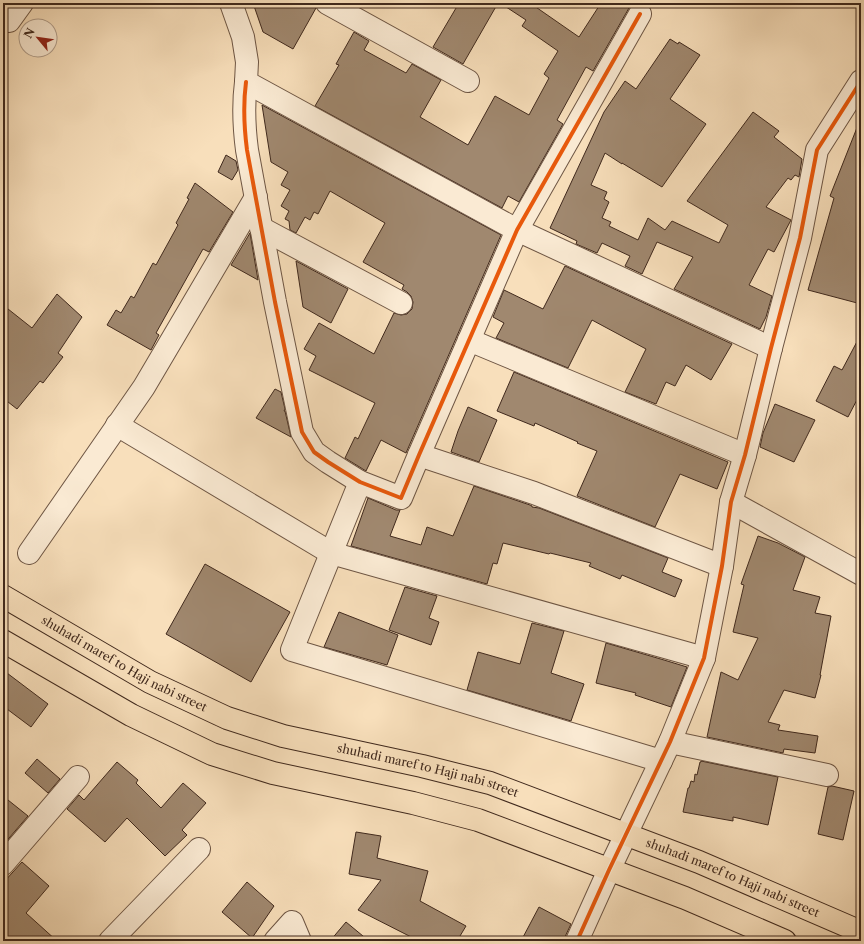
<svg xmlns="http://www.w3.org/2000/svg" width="864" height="944" font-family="'Libre Caslon Text',serif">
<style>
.building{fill:#a0886f;stroke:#40291d}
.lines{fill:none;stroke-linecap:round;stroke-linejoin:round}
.minor-casing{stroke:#6e5644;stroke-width:24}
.major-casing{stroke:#40291d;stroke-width:24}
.minor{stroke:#faead3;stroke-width:22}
.major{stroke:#f8dfbb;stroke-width:22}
.cycleway-casing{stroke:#faead3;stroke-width:6}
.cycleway{stroke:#e8590c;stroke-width:4}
.labels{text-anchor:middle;stroke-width:3;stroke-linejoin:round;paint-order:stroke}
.street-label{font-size:12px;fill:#40291d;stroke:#faead3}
</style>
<rect width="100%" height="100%" fill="#f8dfbb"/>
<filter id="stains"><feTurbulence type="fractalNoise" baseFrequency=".005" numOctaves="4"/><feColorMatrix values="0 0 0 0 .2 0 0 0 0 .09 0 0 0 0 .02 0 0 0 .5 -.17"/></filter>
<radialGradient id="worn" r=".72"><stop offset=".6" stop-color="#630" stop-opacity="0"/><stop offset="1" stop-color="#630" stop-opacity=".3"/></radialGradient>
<!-- building -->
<g class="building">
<polygon points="253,3 315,3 316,8 293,49 263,32"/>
<polygon points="459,3 498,3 463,64 433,47"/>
<polygon points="500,3 530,3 579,37 601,3 634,3 629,8 593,71 586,67 557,120 563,124 519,202 508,196 502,208 315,106 339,65 336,64 354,32 369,41 364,50 406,73 412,64 441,80 420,117 468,145 495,96 529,115 549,78 544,74 558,51 522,26 526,20"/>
<polygon points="670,39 678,44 679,42 700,55 670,99 706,124 662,187 622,163 622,164 605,153 591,185 607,192 604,199 609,202 602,218 611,222 609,226 638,240 648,218 665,230 672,221 719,243 728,225 687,201 753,112 779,131 774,137 802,159 799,177 795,175 791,180 788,178 766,207 791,220 774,252 768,249 749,285 772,296 766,317 760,329 674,289 693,257 657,242 642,274 625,266 630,256 602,243 597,253 576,244 577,241 550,228 604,112 625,81 636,89"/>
<polygon points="262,105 501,235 406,453 381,440 366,471 345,458 355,437 358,439 375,403 309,370 316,356 304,349 319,323 374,354 394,313 401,315 407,314 412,309 413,302 411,296 407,292 402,289 404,285 363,262 385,223 330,191 318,214 314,212 310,220 305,217 296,233 290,230 289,221 285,219 289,211 281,206 290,190 281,185 288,172 271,162"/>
<polygon points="860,120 861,120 861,304 808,290 834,198 830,196"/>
<polygon points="226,155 236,161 238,170 232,180 218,172"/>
<polygon points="195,183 233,212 209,252 203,249 156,333 159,335 151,350 107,325 116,310 121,313 131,296 134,298 153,263 156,265 178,225 176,223 189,199 187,198"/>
<polygon points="250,233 258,280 231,265"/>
<polygon points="296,261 348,289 331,323 303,307"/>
<polygon points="565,266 732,344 711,380 686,365 675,386 666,382 656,404 625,392 646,349 592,320 568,368 496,338 504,323 493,317 504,290 543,309"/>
<polygon points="57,294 82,317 58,353 63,357 43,383 40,381 17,409 3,398 3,305 32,328"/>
<polygon points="861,334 861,392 848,417 816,401 834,366 842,370"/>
<polygon points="514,372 728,462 717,489 680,474 655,527 577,496 597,451 577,443 578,442 535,423 534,426 497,411"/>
<polygon points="275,389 281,392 285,409 284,411 285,411 291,437 256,418"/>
<polygon points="775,404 815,420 794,462 760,447 763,433"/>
<polygon points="468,407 497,420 479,462 451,452 458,431"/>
<polygon points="474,486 530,505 532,506 532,507 539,508 668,558 662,572 682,580 675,597 622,575 620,579 589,566 591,563 550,553 549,554 503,543 497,564 493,563 487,584 351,546 368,498 396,510 400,510 390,536 421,545 427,527 453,536"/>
<polygon points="758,536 778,543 805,557 793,590 820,597 815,613 831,616 820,675 821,675 815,698 784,690 768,722 780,725 778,730 818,736 815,753 784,749 783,753 707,737 721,672 738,680 758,638 733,632 744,585 741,584"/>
<polygon points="205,564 290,612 251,682 166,634"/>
<polygon points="405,587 437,596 429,618 439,622 431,645 389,630"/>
<polygon points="339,612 398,635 387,665 324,647"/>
<polygon points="532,623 564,631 551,673 584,684 571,721 467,690 478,652 520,664"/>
<polygon points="606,643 664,660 687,667 671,707 635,695 636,693 596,683"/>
<polygon points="3,670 48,704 31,727 3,706"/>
<polygon points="37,759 60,779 48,793 25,773"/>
<polygon points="701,761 778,777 768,825 733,817 733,821 683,812 688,788 689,788 691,781 694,782 695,774 697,775 700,762 701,762"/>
<polygon points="117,762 138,780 136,783 161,808 183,783 206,803 182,830 187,835 165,856 127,818 105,842 67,809 79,795 84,800"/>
<polygon points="832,786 854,791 843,840 818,834 828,787"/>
<polygon points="3,796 28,816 3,845"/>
<polygon points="356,832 381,836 377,858 428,871 420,901 466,926 457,941 419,941 358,910 381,880 349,874"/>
<polygon points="22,862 49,886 26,913 57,941 3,941 3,883"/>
<polygon points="247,882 274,906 252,938 222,912"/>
<polygon points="539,907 571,924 563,941 521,941"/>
<polygon points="346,922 369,941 330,941"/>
</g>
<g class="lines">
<defs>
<g id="minor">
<polyline points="231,3 243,37 247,62 246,82 517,230 771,348"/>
<polyline points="327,3 468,81"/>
<polyline points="9,21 22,3"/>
<path d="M246,82C243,105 244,127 247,150L275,302L302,432L314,452L328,462L360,482L401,498L419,455L517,230L640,14"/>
<polyline points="261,228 401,303"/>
<polyline points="469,340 745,455"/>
<polyline points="117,425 331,553 704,658"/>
<polyline points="419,455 534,493 722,566"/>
<polyline points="360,482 292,650 661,761"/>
<polyline points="731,502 861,574"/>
<polyline points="29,553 144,387 256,197"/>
<polyline points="670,742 827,775"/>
<polyline points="3,864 78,777"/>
<polyline points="110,941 199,849"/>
<polyline points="275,941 292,922 300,941"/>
<polyline points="577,941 609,870 670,742 704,658 722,566 731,502 745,455 771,348 800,238 817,150 861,81"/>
</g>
<g id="major">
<path id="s1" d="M3,596L150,682L227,718L283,736L422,766L490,783L699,862L861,932"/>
<polyline points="3,641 131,715 212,754 273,773 413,803 478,820 685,898 785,941"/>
</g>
</defs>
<!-- minor casing -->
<use href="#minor" class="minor-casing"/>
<!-- major casing -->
<use href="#major" class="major-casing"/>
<!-- minor -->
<use href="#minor" class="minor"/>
<!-- major -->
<use href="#major" class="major"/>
<defs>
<g id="cycleway">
<path d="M246,82C243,105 244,127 247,150L275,302L302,432L314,452L328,462L360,482L401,498L419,455L517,230L640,14"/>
<polyline points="577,941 609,870 670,742 704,658 722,566 731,502 745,455 771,348 800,238 817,150 861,81"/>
</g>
</defs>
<!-- cycleway casing -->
<use href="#cycleway" class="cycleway-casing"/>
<!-- cycleway -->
<use href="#cycleway" class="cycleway"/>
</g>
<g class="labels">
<!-- street labels -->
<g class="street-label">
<text dy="4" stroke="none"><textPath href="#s1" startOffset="139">shuhadi maref to Haji nabi street</textPath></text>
<text dy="4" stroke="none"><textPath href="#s1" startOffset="463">shuhadi maref to Haji nabi street</textPath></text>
<text dy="4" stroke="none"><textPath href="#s1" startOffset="787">shuhadi maref to Haji nabi street</textPath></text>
</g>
</g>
<!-- margin -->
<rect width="864" height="944" fill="none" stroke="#f8dfbb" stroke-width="16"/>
<rect x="4" y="4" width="856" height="936" fill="none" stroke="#40291d" stroke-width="2"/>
<rect x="8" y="8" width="848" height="928" fill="none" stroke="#40291d"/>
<!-- north arrow -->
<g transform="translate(38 38) rotate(299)"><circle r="19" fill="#faead3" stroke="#b09d8a"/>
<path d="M0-3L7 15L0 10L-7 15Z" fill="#8f2418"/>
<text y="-6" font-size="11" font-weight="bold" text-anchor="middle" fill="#40291d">N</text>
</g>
<rect width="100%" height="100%" filter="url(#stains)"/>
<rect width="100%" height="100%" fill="url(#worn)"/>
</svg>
